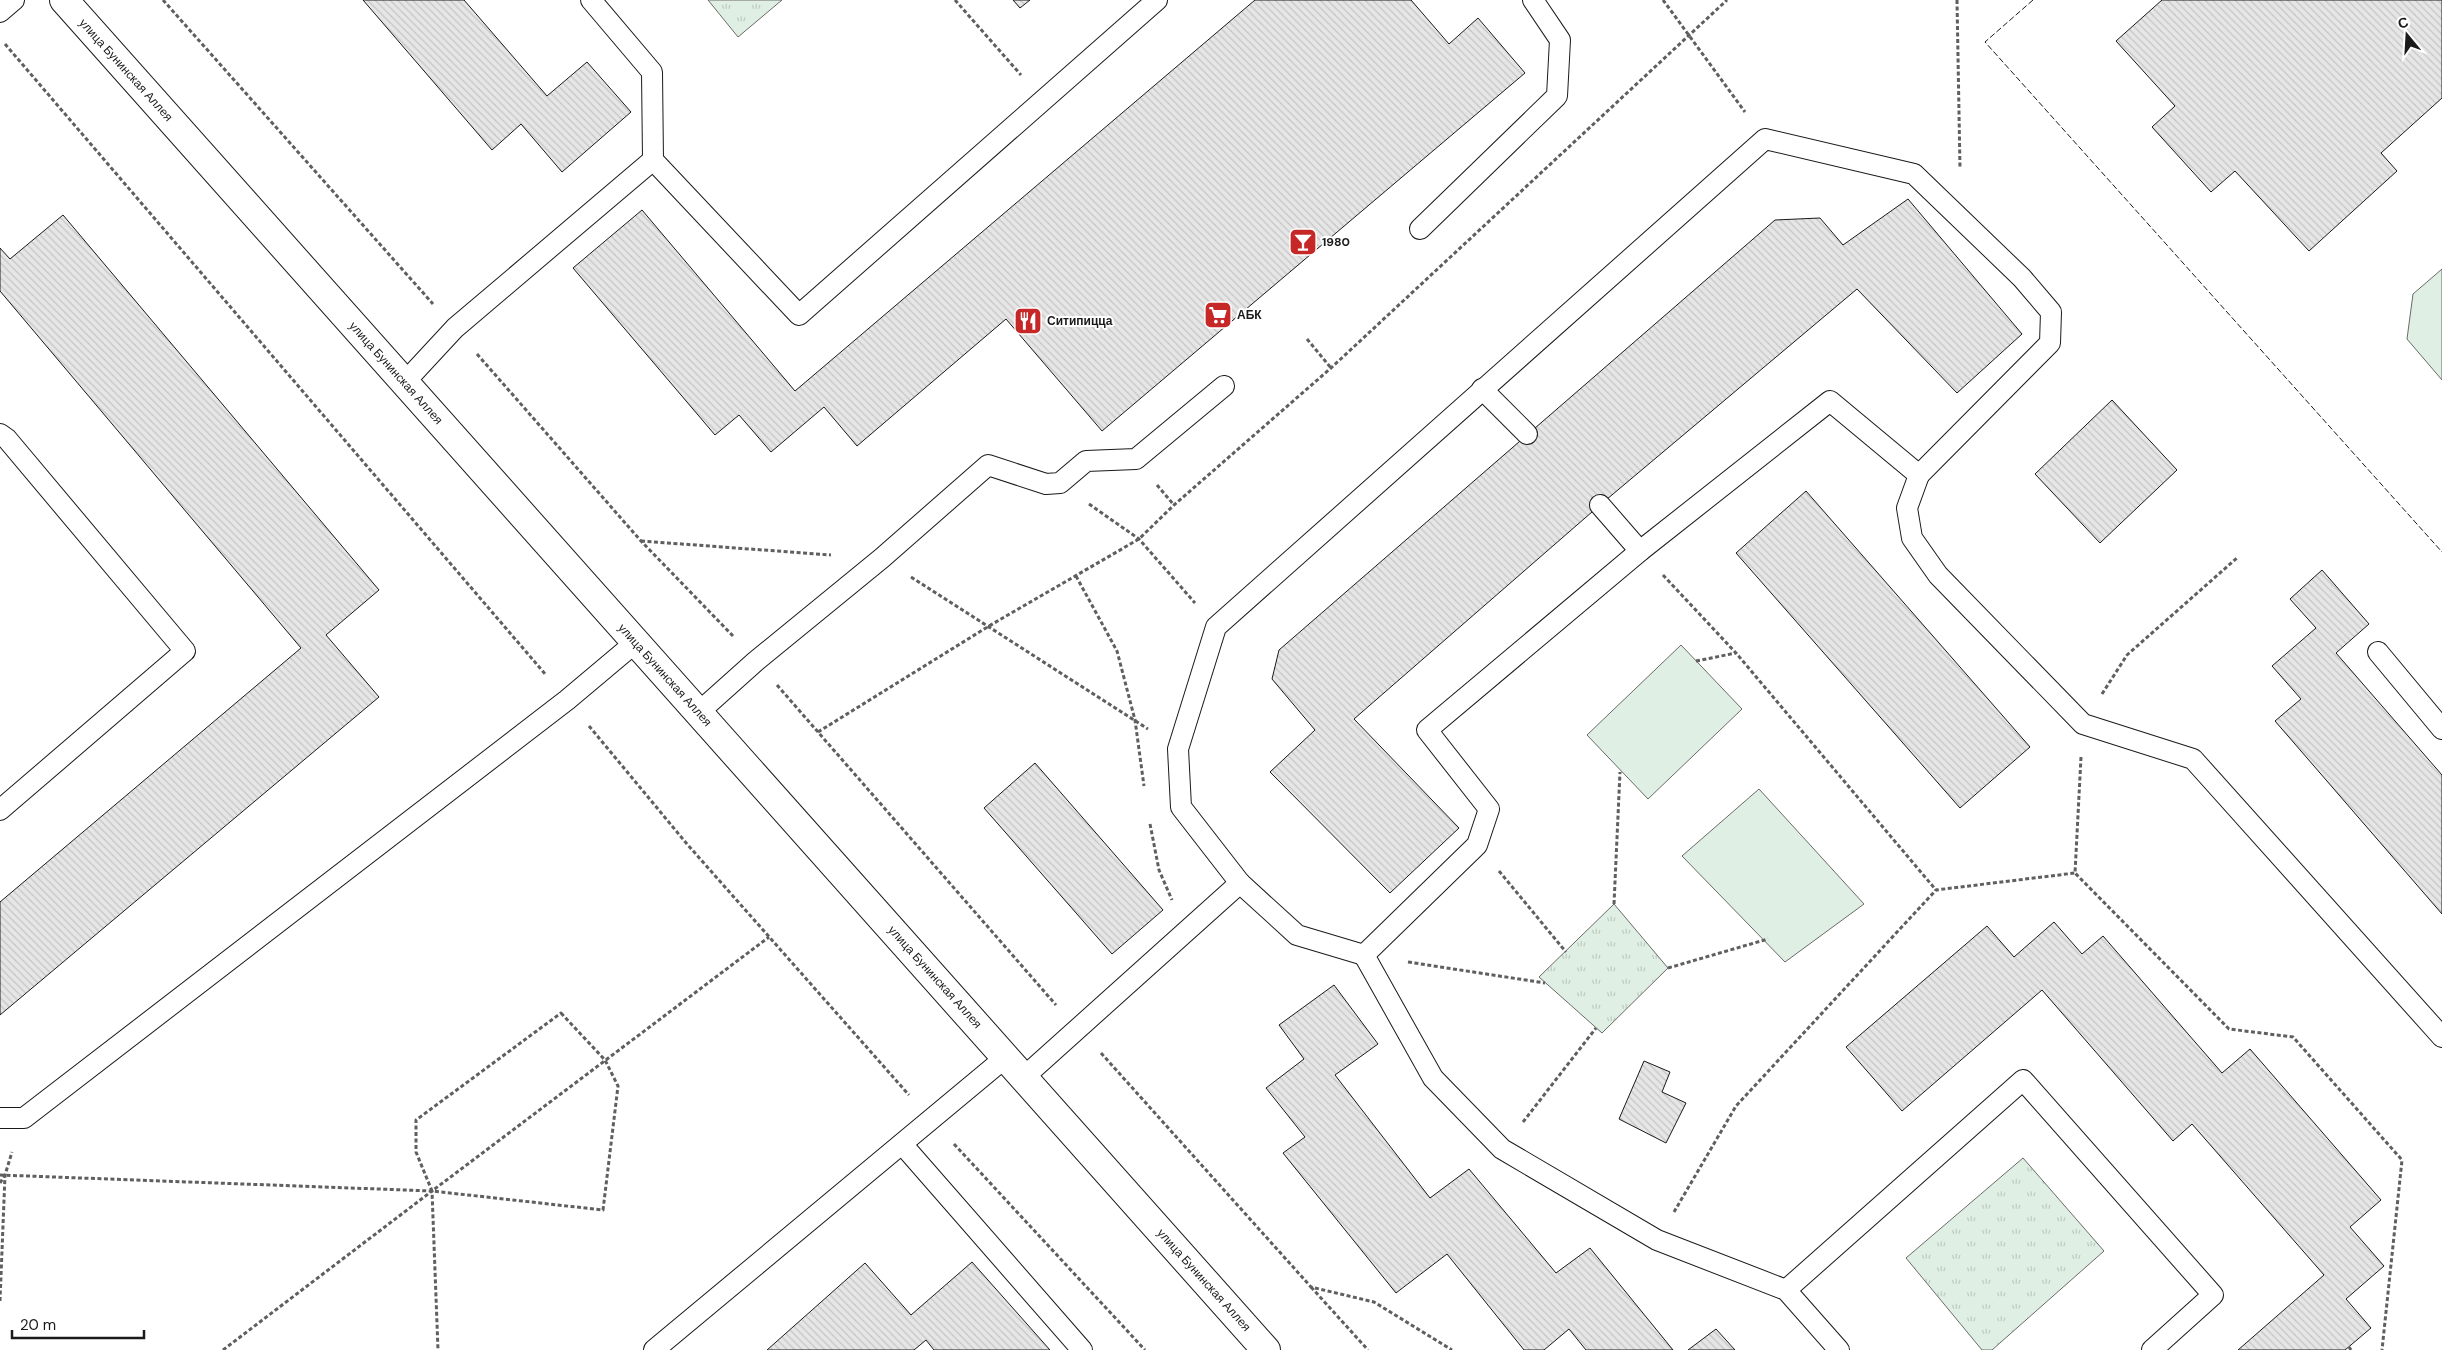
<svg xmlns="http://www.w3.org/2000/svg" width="2442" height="1350" font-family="'DM Sans',sans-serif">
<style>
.grass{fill:url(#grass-tufts);stroke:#6a6a6a}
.garden{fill:#e0efe3;stroke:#6a6a6a}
.building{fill:url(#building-back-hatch);stroke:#1a1a1a}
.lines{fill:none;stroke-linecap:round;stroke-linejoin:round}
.service-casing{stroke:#1a1a1a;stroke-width:22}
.tertiary-casing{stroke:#1a1a1a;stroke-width:30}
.path{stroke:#5f5f5f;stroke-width:3;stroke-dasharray:4 2.5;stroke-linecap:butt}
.service{stroke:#fff;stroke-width:20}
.tertiary{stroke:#fff;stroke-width:28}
.fence{stroke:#1a1a1a;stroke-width:1;stroke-dasharray:6 2.5;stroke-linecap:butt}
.labels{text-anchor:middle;stroke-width:4;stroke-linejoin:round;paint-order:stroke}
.street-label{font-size:12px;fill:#1a1a1a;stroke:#fff}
.poi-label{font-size:12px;font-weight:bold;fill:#1a1a1a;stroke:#fff;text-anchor:start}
</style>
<defs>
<pattern id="grass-tufts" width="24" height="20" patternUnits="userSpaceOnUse" patternTransform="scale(1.25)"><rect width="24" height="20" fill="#e0efe3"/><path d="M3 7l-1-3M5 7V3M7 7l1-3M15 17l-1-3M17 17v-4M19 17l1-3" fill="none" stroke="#c0ccc2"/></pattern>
<pattern id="building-back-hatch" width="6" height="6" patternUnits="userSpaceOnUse" patternTransform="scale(1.25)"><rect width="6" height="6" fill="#e6e6e6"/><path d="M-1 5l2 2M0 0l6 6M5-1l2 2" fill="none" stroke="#c5c5c5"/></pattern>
</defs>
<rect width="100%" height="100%" fill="#fff"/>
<!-- grass -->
<g class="grass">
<polygon points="708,0 782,0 738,37"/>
<polygon points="1614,904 1668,968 1602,1033 1539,977"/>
<polygon points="2023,1158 2104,1251 1992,1350 1982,1350 1906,1258"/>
</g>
<!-- garden -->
<g class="garden">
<polygon points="2442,269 2442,380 2407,339 2413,294"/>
<polygon points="1681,645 1742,709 1648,799 1587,735"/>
<polygon points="1759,789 1864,904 1785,962 1682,856"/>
</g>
<!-- building -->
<g class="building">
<polygon points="363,0 464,0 547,96 587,62 631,112 562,172 521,124 492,150"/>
<polygon points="1013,0 1030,0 1020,8"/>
<polygon points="1255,0 1411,0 1449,44 1478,18 1525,73 1102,431 1006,319 857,446 824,407 771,452 739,415 715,435 573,268 642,210 795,391"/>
<polygon points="2162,0 2442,0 2442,98 2381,153 2397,171 2309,251 2235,171 2211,192 2152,127 2175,106 2116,41"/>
<polygon points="1908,199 2022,334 1957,393 1857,289 1600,505 1354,719 1459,828 1390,893 1270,772 1315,730 1272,679 1279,650 1775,220 1820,218 1843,245"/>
<polygon points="63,215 379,590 326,635 379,697 0,1015 0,902 301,648 0,291 0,248 10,259"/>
<polygon points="2112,400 2177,470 2100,543 2035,474"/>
<polygon points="1806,491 2030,747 1960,808 1736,553"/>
<polygon points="2322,570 2369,624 2336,653 2442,775 2442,914 2275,721 2301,699 2272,666 2316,628 2290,599"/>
<polygon points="1035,763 1163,910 1112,954 984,808"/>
<polygon points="2054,922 2082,954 2103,936 2222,1073 2250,1049 2381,1200 2350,1227 2384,1266 2346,1299 2371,1328 2345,1350 2238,1350 2324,1275 2192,1124 2173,1141 2042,990 1902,1111 1846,1047 1987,926 2014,957"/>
<polygon points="1334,985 1378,1044 1335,1075 1430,1198 1469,1169 1556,1273 1590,1248 1673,1350 1586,1350 1569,1329 1544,1350 1524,1350 1447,1254 1396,1293 1283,1153 1305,1137 1266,1088 1304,1059 1279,1025"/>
<polygon points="1644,1061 1670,1072 1662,1092 1686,1103 1666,1143 1619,1119"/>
<polygon points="972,1262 1050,1350 934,1350 926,1340 914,1350 767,1350 865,1263 911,1315"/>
<polygon points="1716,1329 1735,1350 1688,1350"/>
</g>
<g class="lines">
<defs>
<g id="service">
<polyline points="591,0 652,72 653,160 799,315 1157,0"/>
<polyline points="0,12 14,0"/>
<polyline points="1420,229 1557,96 1560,40 1533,0"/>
<polyline points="404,383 455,328 653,160"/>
<polyline points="1482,389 1527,434"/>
<polyline points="0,434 7,439 185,651 0,810"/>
<polyline points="1600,505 1640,551"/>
<polyline points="2378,652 2442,729"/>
<polyline points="699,712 756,661 882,558 988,465 1046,484 1060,483 1086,461 1136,459 1224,386"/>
<polyline points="1240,883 1181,807 1178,749 1216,627 1765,139 1914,174 2022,278 2051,312 2050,343 1919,475"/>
<polyline points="1364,955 1433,1078 1502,1149 1657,1240 1786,1290 1839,1350"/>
<polyline points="1024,1077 1240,883 1297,935 1364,955 1477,845 1489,809 1427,730 1640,551 1830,401 1919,475 1907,508 1912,538 1938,575 2083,724 2193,759 2442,1037"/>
<polyline points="0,1118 24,1118 567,700 636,642"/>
<polyline points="902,1144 1082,1350"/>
<polyline points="1786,1290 2023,1080 2213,1295 2152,1350"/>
<polyline points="654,1350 1006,1057"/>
</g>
<polyline id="tertiary" points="64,0 1266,1350"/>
</defs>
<!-- service casing -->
<use href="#service" class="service-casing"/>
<!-- tertiary casing -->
<use href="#tertiary" class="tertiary-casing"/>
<!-- path -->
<g class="path">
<polyline points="163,0 433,304"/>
<polyline points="955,0 1021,75"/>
<polyline points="1663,0 1745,112"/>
<polyline points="1957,0 1960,169"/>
<polyline points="5,44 546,675"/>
<polyline points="1307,339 1331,368"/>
<polyline points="477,354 641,541 733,636"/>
<polyline points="1157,485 1174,505"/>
<polyline points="1089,504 1139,539 1195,603"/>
<polyline points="641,541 831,555"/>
<polyline points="1663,575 1736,653 1936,890"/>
<polyline points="1076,576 1117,651 1135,720 1144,786"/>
<polyline points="911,577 1148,729"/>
<polyline points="1696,661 1736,653"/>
<polyline points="777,685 1056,1005"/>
<polyline points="2102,694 2127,655 2238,557"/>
<polyline points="589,726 687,844 909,1095"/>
<polyline points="818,732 989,626 1139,539 1174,505 1331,368 1727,0"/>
<polyline points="2081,757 2075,873 2229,1029 2293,1037 2402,1160 2382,1350"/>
<polyline points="1150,824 1159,870 1172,900"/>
<polyline points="1499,871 1566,952"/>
<polyline points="1614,904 1620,772"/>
<polyline points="1408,962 1545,983"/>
<polyline points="1668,968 1768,939"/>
<polygon points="561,1013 605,1060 618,1086 603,1210 432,1191 416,1152 416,1120"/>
<polyline points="1101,1053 1311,1287 1374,1302 1452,1350"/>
<polyline points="1523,1122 1596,1028"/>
<polyline points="954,1144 1145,1350"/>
<polyline points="0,1175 432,1191 769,937"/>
<polyline points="0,1183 5,1175"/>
<polyline points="1674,1212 1736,1106 1936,890 2075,873"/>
<polyline points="1311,1287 1368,1350"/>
<polyline points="0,1301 5,1175 12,1152"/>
<polyline points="2349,1347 2351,1350"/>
<polyline points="223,1350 432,1191 438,1350"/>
</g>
<!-- service -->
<use href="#service" class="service"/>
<!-- tertiary -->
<use href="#tertiary" class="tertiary"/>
<!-- fence -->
<polyline class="fence" points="2033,0 1985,42 2442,552"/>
</g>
<!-- icons -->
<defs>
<symbol id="bar-square" viewBox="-11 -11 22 22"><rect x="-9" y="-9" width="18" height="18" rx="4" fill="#c62828" stroke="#fff"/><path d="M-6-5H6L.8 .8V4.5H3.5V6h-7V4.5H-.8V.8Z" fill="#fff"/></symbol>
<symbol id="supermarket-square" viewBox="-11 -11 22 22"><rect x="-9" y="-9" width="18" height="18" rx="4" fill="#c62828" stroke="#fff"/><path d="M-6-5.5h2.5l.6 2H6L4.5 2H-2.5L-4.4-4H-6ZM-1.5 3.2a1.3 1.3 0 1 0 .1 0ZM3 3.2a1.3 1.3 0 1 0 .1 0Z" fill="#fff"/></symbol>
<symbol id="restaurant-square" viewBox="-11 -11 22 22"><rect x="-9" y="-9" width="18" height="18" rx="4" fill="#c62828" stroke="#fff"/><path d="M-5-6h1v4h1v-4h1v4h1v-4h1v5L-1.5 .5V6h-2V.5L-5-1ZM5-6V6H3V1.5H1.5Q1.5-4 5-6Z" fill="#fff"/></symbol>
</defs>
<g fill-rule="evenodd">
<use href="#bar-square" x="1287" y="226" width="32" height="32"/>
<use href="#supermarket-square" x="1202" y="299" width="32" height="32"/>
<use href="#restaurant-square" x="1012" y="305" width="32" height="32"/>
</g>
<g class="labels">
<!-- street labels -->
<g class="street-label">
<text transform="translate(126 70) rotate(48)" y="4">улица Бунинская Аллея</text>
<text transform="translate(396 373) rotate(48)" y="4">улица Бунинская Аллея</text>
<text transform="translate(665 675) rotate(48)" y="4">улица Бунинская Аллея</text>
<text transform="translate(935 977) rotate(48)" y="4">улица Бунинская Аллея</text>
<text transform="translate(1204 1280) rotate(48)" y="4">улица Бунинская Аллея</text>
</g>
<!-- poi labels -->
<g class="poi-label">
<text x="1322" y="246">1980</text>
<text x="1237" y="319">АБК</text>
<text x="1047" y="325">Ситипицца</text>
</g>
</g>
<!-- north arrow -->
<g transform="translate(2407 35) rotate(342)" stroke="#ffffff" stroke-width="4" paint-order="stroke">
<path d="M0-4L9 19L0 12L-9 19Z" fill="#1a1a1a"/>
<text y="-8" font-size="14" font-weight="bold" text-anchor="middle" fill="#1a1a1a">С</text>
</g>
<!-- scale -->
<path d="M12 1330v8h132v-8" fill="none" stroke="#1a1a1a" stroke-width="2.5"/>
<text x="20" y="1330" font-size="15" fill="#1a1a1a" stroke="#ffffff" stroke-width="4" paint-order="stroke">20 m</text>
</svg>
